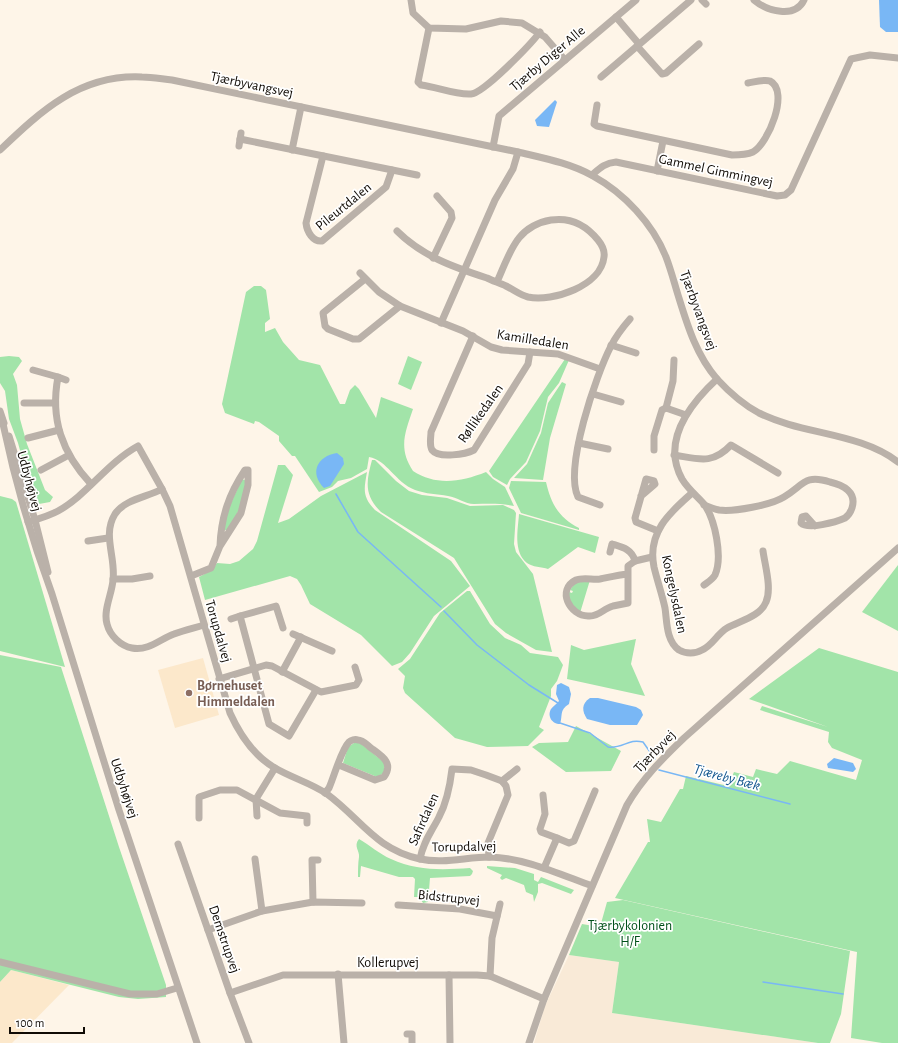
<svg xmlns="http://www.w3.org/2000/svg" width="898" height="1043" font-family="'Alegreya Sans',sans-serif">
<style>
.industrial{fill:#f9ead7}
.built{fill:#fce8cb}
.green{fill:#a2e4a9}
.water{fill:#79b7f5}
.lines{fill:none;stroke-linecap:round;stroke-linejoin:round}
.stream{stroke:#79b7f5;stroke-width:1.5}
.minor{stroke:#bab1a9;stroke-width:7}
.education-dot{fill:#8d6e63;stroke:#fff;stroke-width:1.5}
.labels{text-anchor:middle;stroke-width:3.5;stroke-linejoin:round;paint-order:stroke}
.street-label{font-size:14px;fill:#100b05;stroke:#fff}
.education-label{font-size:14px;font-weight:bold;fill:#785e54;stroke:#fff;text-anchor:start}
.park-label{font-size:14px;fill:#005019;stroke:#fff}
.water-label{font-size:15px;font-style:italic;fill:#165890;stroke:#fff}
</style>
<rect width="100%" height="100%" fill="#fef5e8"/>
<!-- industrial -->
<polygon class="industrial" points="569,955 619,962 612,1013 818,1043 534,1043 545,1006"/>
<!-- built -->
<g class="built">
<polygon points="203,658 219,715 175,728 158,670"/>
<polygon points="11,970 69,985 12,1043 0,1043 0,982"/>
</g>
<!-- green -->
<g class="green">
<path d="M254,286H261L266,290L270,319L265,323V332L275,328L283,342L299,360L320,365L340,404H345L350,390L355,385L359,389L376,418L381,397L413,409C405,433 398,448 413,471C436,486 461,482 486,472L493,479L505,487L514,506C500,503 488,504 474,504C465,504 457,497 448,496C437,494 426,494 415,490C395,482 387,460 369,457L367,469L351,478L338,481L332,487L319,492L295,456H292L279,441V436L259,422L255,421L254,424L225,413L222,404L246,292Z"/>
<polygon points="9,356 19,357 22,361 13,374 17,385 20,419 27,444 45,490 53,497 50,502 39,504 35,502 35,493 30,487 18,443 9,419 5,391 0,383 0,357"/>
<polygon points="408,356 422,362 411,390 398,384"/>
<polygon points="565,359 569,360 559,383 548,397 540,431 526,462 510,479 507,485 493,477 489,471"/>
<polygon points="562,382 566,384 550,438 543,480 514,478 527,464 541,433 548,403"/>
<path d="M372,460H375L396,481L409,491L422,495L447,498L470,506L503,505L514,510L516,513L514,544L516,552L533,574L552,652L536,650L506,633L495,624L454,558L381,512C364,495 366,482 372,460Z"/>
<path d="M278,465H285L293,475L278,523L289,519L321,496L367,472C364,489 362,497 375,510L451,561L470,586L434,616L410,653L402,662L392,666L361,635L310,604L301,585L297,579L290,576L205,600L199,577L212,570L217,563L230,564L239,561L253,549L257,541Z"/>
<polygon points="242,479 247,481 243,501 229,531 225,530 225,516"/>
<path d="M511,481L546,482C551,504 559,518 579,528V530L521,513L509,488Z"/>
<polygon points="0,496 12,499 16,502 65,667 0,651"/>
<path d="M519,514L599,537L595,553L578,547L548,569C542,567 532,567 527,563C513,552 518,529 519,514Z"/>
<polygon points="898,565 898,631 862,612"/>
<path d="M590,580L580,613C573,609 568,601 569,592L572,593L573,591L570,590L575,583Z"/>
<polygon points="467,591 470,591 490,624 505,638 521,645 530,653 558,657 563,665 557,681 551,689 551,696 539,727 544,730 528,746 487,747 455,738 405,693 403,688 405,676 398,669 410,659 440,613"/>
<polygon points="636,639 631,664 645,696 567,679 571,645 584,650"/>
<polygon points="819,648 898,672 898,1043 882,1043 851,1038 857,952 615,898 648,842 650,842 647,819 661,822 680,789 683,789 686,776 728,786 734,772 753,777 756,769 777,774 790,761 856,780 862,760 832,748 828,742 829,732 760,710 762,706 828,727 749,699"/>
<polygon points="0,655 61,667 119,847 166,985 166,997 138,999 119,997 11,970 0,982"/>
<polygon points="576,726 621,751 611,771 566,772 532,747 539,743 568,742"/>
<polygon points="354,743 360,743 385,763 384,773 377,777 343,763 348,747"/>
<path d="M359,839C370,845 379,854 391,859C417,871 442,870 470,868L473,871L472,874L470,876L430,878L428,902L423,903L419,897H414L415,879L413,877H399L361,866L360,877H358C358,870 358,863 359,857C360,851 353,846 359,839Z"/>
<polygon points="487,866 515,868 534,874 534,880 538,882 541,877 574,890 571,894 542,883 538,884 538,892 534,902 533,895 526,892 524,885 506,878 502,880 500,878 502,875 487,868"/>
<polygon points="623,900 850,951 841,1014 830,1043 818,1043 612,1013 619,962 569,955 582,924 600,927 607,902"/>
</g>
<!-- water -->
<g class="water">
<polygon points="879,0 898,0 898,32 886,32 880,27"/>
<polygon points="555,100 557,102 549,127 537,126 535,120"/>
<path d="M337,453L343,458L344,464L330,486L324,488C309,473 317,456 337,453Z"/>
<path d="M561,683L569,687L571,694L569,704C559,710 563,716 560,724C552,724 547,716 551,709C553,706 557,704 559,701L556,694L557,685Z"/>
<path d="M590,698H598L636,707L641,710L643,715L637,725H610L587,719C582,711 581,704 590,698Z"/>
<polygon points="834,758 853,763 856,769 853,772 828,768 827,764"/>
</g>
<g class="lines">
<!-- stream -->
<g class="stream">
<polyline points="336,494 358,532 441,607"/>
<polyline points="444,611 477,645 529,685 558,703"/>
<path d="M560,723L590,733L608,747C623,749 628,738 643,742L655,759"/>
<polyline points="659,770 790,804"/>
<polyline points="763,982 843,994"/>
</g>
<!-- minor -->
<g class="minor">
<polyline points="411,0 413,13 429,28 466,29 501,21 522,23 545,37 565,60"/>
<polyline points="702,0 706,4"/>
<path d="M754,0C767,11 795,19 804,0"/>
<polyline points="616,17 639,44"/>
<path d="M429,28L418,82L421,85C437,87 455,95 471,94C484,93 531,44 540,32"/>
<polyline points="637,46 662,74 666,73 699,44"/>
<polyline points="601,77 691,0"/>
<path d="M597,105L594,124L597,126L732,155C739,155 746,155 753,152C768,144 790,91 770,81C764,79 754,82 748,83"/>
<polyline points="240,139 417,175"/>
<polyline points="239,146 241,133"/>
<polyline points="493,147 499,116 636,0"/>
<path d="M0,150C41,111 80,74 142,77C152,77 162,79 172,80L518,152C543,158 570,163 593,176C624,193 653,224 666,257C671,270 674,282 678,295C687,324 696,355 717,379C729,392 744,405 759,413C803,435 859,432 898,462"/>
<polyline points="292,150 301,107"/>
<path d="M323,156L306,223C307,232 313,242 322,241L386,187L392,170"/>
<polyline points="657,171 663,141"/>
<path d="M592,175C600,168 605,163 616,162L777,196L785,195L791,190L851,59L870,55L898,58"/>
<path d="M397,231C422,256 453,267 487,278C493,281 500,283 506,286C514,290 520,295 528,297C553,302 601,286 604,257C605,251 602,245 598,240C586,225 571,217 551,220C516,226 510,253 497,282"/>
<polyline points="433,258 452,218 451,212 437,196"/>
<polyline points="360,273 379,292 400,306 463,331 491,347 502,350 558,354 600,369"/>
<polyline points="365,279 323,313 325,326 328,329 353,339 359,339 400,306"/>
<polyline points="441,323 495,200 513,169 518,152"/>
<path d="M473,336L431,432C431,437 429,445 432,450C439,459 466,454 474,450L528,364L530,352"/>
<polyline points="611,345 636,353"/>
<polyline points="33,370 58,377"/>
<path d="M66,380L58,377C50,419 62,453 91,484"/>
<polyline points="593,394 621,402"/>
<polyline points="24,403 55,403"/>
<polyline points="666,408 686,415"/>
<polyline points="0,411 4,423"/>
<path d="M2,419C14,478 31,537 52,594L119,810L197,1043"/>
<polyline points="9,436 35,520 48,572"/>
<polyline points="28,438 59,430"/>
<polyline points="579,443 608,449"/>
<polyline points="654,450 654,436 662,410 666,408 673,381 674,360"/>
<path d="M674,455C699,459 712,465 731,445L778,473"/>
<polyline points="41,470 69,455"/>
<path d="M162,489C148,497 125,499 115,514C102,535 116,557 113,580C112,594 103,610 107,624C110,636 121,646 132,648C149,651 160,639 174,634C184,630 194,628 204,625"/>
<path d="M692,493C669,513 647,533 654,567C657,580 662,594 665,608C667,621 666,641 679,650C686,654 695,654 702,650C712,646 717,634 727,628C739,621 760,617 766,602C772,588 765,566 763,551"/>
<polyline points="641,496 655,484 654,481 646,479 635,518 636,522 658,531"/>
<path d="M600,505L578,497C564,468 596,375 611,346C616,336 623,327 630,319"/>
<path d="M704,505C709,507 714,509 719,510C734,512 771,505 784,497C804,485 804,474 830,482C843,485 857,492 852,508C851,511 848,516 845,518C836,522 808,530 801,523L802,517L806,516L815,526"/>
<path d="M28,522C38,519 49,516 58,511C87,495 107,463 138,446L162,489L170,506L230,713C240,735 254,756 275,768C292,778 311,783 327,794C361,819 375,849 420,859C444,864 466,857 490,857C525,858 559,874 592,886"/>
<polyline points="88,541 108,538"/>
<path d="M610,552L612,544C622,547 632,549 635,561"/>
<path d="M628,574V603C623,604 618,605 613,606C603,609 598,617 588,616C570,616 556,590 576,580C583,577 593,580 600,579C610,577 618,575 628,574V566L635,561L652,557"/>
<path d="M191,576L211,568L220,546L241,513L248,485V470H245C229,494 221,517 220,546"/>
<polyline points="113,579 132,579 150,576"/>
<path d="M704,585C708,582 713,579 715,575C723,557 715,519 704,504C697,496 688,489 682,479C661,441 690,404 717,379"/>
<polyline points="231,619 240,616"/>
<polyline points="283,628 276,606 240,616 269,724 289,736 316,690"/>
<polyline points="293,634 332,651"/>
<polyline points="282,672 301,637"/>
<polyline points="219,679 266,665 272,666 321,692 356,685 359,680 355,667"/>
<polyline points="502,781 517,769"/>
<path d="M325,793L329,788C334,777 341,750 349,742C351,740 355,739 358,740C363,740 367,745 371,748C382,756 394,763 384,777L375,780L339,765"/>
<polyline points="543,795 545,814 540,829 541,832 557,838"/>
<polyline points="257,816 256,799 275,768"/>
<polyline points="199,818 199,797 220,790 237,790 280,813 307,816 307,823"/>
<polyline points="178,844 230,993 249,1043"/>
<polyline points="255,859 262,911"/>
<path d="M420,859C423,842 432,831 439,817C447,802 450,786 452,769L471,770L486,775L502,781L506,786L508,795L488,843L489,857"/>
<polyline points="544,868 557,838 569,843 574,841 595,791"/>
<polyline points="313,902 312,860 318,860"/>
<polyline points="398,905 460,909 497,916"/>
<polyline points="208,930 262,911 313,902 362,903"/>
<polyline points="0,962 130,994 157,994 177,988"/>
<polyline points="338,974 344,1043"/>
<polyline points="449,975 450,1043"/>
<polyline points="490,976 492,938 500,904"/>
<polyline points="230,993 283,975 477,975 490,976 544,999"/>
<polyline points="407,1034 412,1034 412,1043"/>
<path d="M529,1043L544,999L627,805C642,779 663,758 684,738L898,548"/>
</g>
</g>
<!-- markers -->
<circle class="education-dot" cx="189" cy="693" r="4"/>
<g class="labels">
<!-- street labels -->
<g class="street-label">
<text transform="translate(547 58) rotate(-40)" y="5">Tjærby Diger Alle</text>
<text transform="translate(252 84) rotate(12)" y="5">Tjærbyvangsvej</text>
<text transform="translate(716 170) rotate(12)" y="5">Gammel Gimmingvej</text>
<text transform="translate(343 206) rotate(-39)" y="5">Pileurtdalen</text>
<text transform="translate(699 310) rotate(70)" y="5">Tjærbyvangsvej</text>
<text transform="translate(533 339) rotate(9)" y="5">Kamilledalen</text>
<text transform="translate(480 413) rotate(-55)" y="5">Røllikedalen</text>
<text transform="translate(30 481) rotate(75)" y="5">Udbyhøjvej</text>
<text transform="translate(675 594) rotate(78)" y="5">Kongelysdalen</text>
<text transform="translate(219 631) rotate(74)" y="5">Torupdalvej</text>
<text transform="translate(654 751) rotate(-46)" y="5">Tjærbyvej</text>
<text transform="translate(125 788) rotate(72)" y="5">Udbyhøjvej</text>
<text transform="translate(423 819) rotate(-66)" y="5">Safirdalen</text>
<text transform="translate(464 846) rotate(-1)" y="5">Torupdalvej</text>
<text transform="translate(449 897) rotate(6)" y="5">Bidstrupvej</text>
<text transform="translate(225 939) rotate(71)" y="5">Demstrupvej</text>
<text x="388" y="967">Kollerupvej</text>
</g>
<!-- education labels -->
<g class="education-label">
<text x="197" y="690">Børnehuset<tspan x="197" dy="16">Himmeldalen</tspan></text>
</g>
<!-- park labels -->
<g class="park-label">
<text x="630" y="930">Tjærbykolonien<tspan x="630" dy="16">H/F</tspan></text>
</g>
<!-- water labels -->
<g class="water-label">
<text transform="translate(727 777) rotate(15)" y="5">Tjæreby Bæk</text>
</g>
</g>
<!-- scale -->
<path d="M10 1027v6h74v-6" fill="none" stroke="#100b05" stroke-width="2"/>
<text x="16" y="1027" font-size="12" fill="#100b05" stroke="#ffffff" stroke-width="3" paint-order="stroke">100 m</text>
</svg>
